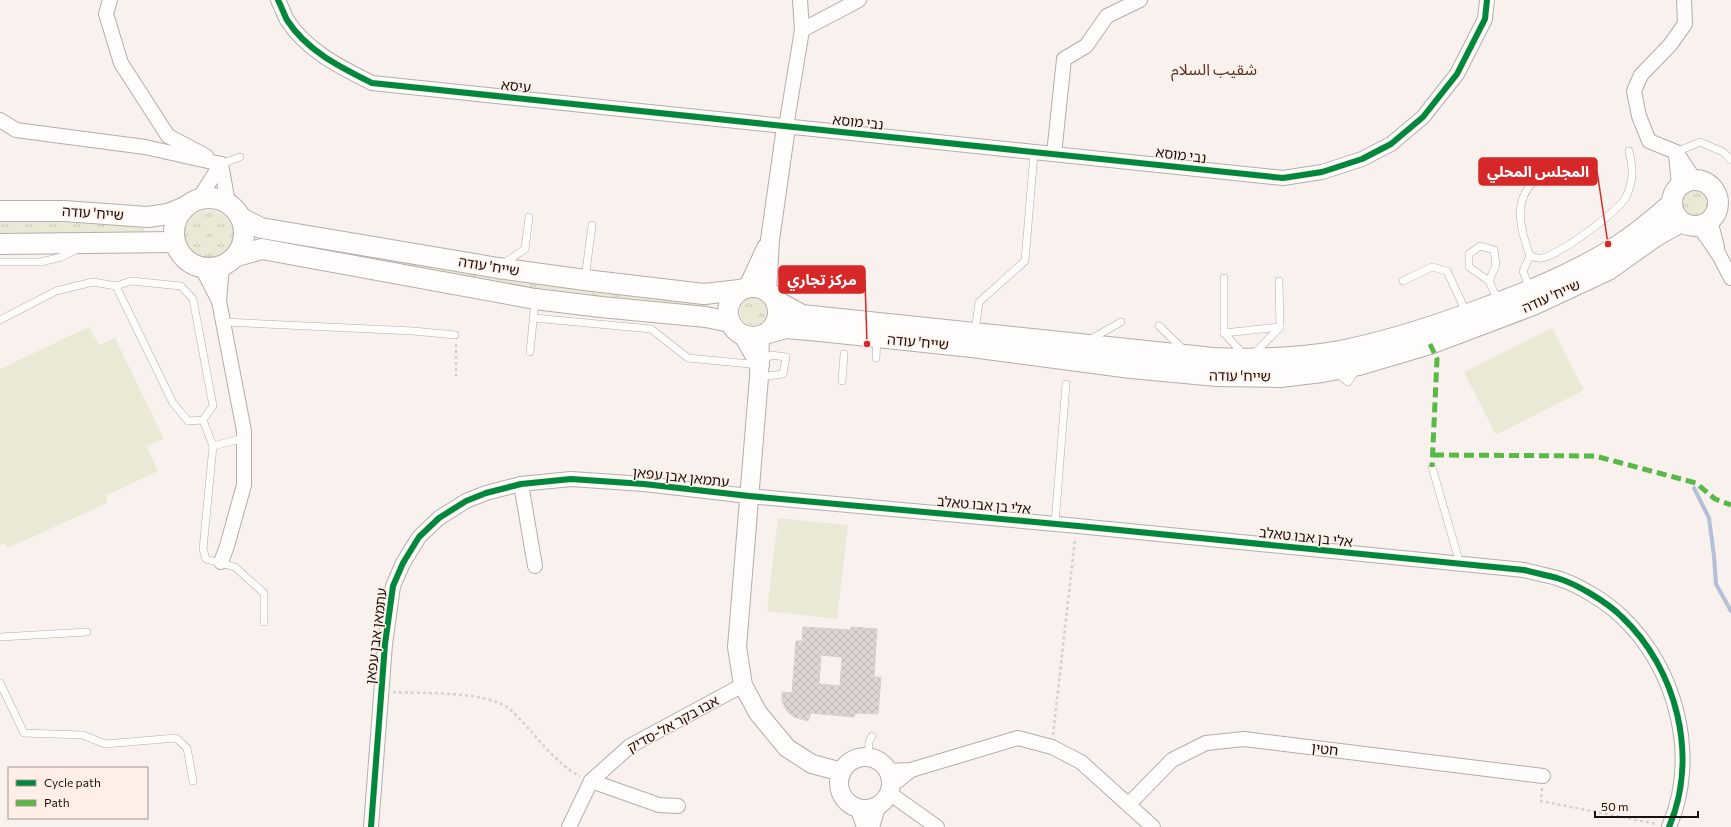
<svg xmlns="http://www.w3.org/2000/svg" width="1731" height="827" font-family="Commissioner,'Noto Sans Arabic','Noto Sans Hebrew',sans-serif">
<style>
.grass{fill:url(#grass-tufts)}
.garden{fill:#eae9d6}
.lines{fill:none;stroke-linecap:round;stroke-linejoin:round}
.stream{stroke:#b4c0d8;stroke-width:4}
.building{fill:url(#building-cross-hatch);stroke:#d9d0cb;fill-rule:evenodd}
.service-casing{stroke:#b5ada9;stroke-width:8}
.minor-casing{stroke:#b5ada9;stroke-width:16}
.tertiary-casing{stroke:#b5ada9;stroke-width:20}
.secondary-casing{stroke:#b5ada9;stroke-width:22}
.path{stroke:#d3d1cf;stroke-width:2.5;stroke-dasharray:3 3;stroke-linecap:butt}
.service{stroke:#fefdfc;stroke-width:7}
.minor{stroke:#fefdfc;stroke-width:14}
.tertiary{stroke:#fefdfc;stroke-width:18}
.secondary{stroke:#fefdfc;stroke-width:20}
.quiet{stroke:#58b947;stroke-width:5;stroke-dasharray:10 5;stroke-linecap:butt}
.cycleway-casing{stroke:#ffefe7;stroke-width:8}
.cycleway{stroke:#00873e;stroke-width:6}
.labels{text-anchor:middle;stroke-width:3;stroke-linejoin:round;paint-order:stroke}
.street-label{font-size:14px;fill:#19100c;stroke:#ffefe7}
.quarter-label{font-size:16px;fill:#4c372d;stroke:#ffefe7}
.leader{fill:none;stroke:#d62828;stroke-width:1.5}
.callout-dot{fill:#d62828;stroke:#ffefe7;stroke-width:1.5}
.callout{fill:#d62828;stroke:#d62828;stroke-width:1.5}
.callout-label{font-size:15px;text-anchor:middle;font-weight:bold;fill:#fff}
</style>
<defs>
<pattern id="grass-tufts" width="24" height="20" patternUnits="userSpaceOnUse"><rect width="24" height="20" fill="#eae9d6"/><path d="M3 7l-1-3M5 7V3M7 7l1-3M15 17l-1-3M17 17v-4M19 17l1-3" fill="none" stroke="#c8c7b6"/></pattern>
<pattern id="building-cross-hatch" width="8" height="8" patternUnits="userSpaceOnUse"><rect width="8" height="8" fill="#ded6d2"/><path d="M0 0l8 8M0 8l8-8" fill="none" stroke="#beb7b3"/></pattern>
</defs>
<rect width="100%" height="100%" fill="#f9f1ed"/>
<!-- grass -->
<g class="grass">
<circle cx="1696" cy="202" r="17"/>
<circle cx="209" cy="235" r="25"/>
<polygon points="0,216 144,227 144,241 0,235"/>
<polygon points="254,242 709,300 709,312 253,256"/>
<circle cx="755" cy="311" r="15"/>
</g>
<!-- garden -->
<g class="garden">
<polygon points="89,327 99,345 115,338 164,439 146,446 158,471 107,495 107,503 8,548 3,543 0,545 0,369"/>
<polygon points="1552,328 1584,390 1496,435 1464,372"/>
<polygon points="778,518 848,525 837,619 767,611"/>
</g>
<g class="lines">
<!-- stream -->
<polyline class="stream" points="1694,488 1709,518 1714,556 1716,584 1731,611"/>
</g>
<!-- building -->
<path class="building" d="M803,627L851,630V627L877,629L874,677H881L878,714L855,713L854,717L811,713L808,721L794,717L787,711L782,701V692L792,693L796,641H802ZM821,655L842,657L840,686L819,684Z"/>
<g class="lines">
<defs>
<g id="service">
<polyline points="1676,152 1700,142 1723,152 1731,160"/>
<polyline points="221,164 240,157"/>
<path d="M1561,168C1556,169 1551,170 1546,171C1542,173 1538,178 1534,181C1512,202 1521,231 1530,256C1534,257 1538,259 1542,258C1559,255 1620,211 1627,195C1634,178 1633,168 1629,151"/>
<polyline points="0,262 41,262 61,257 78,249"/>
<polyline points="503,264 525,249 529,217"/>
<polyline points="1224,278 1224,333 1245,356"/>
<polyline points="585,279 592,225"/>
<polyline points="1403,281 1432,267 1447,271 1467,314"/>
<polyline points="1489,281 1469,267 1469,254 1480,246 1494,250 1496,265 1489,281 1498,301"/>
<polyline points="1530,289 1523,271 1530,256"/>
<polyline points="534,318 651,329 688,358 760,365 771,355 786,357 783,374 760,377"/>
<polyline points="0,320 56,291 93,282 116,286 131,281 181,286 193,299 213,406 203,420 188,421 173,403 116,286"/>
<polyline points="223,322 413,331 455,335"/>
<polyline points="1159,326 1185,351"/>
<polyline points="975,331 979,302 1025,261 1034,153"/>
<polyline points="1224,333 1280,327"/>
<polyline points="1089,340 1121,322"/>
<polyline points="530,352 535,301"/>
<polyline points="1253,355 1280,327 1279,281"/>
<polyline points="876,358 877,338"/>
<polyline points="1336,373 1348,382 1357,369"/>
<polyline points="842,381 844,354"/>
<polyline points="203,420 213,446 203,549 206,559 235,567 264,593 264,622"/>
<polyline points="213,446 244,438"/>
<polyline points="1432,467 1460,564"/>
<polyline points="1055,524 1066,384"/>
<polyline points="0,637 87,632"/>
<polyline points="0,683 24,733 83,735 105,744 176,738 187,748 193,781"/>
<polyline points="868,757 869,742 872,736"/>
</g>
<g id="minor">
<polyline points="110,0 106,14 121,63 168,136 206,156"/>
<path d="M278,0C281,6 284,14 287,20C307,51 340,67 372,83L1283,178L1322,172L1362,159L1391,144L1423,117L1457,74L1485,19L1487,0"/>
<polyline points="1684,0 1685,24 1670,45 1641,75 1634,91 1639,116 1649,141 1676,152 1694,179"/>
<polyline points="802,30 859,0"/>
<polyline points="0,120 16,130 145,147 221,164"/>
<polyline points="786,127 802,30 800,0"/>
<polyline points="1054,154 1064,59 1086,46 1107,16 1140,0"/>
<polyline points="1676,155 1679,185"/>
<polyline points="221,164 228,203"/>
<polyline points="198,200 221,164"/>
<polyline points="1710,220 1717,247"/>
<polyline points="1699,226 1719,255 1731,278"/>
<polyline points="202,268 219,301"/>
<polyline points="521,484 535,566"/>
<polyline points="221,562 227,546 244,485 244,431 219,301 222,266"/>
<polyline points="888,771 911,770 1018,738 1052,747 1081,762 1153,827"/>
<polyline points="591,781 659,805 678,806"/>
<polyline points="891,786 911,770"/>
<polyline points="889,793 937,827"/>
<polyline points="1129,804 1172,760 1206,743 1244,739 1543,776"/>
<polyline points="857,807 864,827"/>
<path d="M371,827L385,644L393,586L403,563L419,537L439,518L466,501L486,493L521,484L571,479L644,484L749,496L1078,526L1524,570C1535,573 1546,575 1557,578C1577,584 1607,602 1622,617C1677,669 1699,757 1669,827"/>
<polyline points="569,827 591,781 630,746 743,685"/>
<polyline points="872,827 879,804"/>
</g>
<g id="tertiary">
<polyline points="748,287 766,248"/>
<polyline points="767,291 770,240 786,127"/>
<polyline points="742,334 760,365"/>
<polyline points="760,336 759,377 737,647 743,685 758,713 787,748 812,764 842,772"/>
<circle cx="865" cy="783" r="26"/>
</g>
<g id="secondary">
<circle cx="1695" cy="203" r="23"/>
<circle cx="209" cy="233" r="35"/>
<polyline points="0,211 64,211 148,217 168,214 185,207"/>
<polyline points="241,218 261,228 498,268 585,280 704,294 740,290"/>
<polyline points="0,244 175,242"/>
<polyline points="237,256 262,249 535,299 601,307 706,317 730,322"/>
<circle cx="753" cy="312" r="25"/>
<path d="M778,302L802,315L1213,358C1255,360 1298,358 1340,351C1386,342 1432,327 1476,311C1522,294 1569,276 1611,250C1633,237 1652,221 1671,204"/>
<polyline points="768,333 786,328 820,331 972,347 1131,368 1217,376 1280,377 1322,372 1359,365 1430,344 1533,305 1608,270 1656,236 1681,222"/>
</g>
</defs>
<!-- service casing -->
<use href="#service" class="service-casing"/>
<!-- minor casing -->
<use href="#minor" class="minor-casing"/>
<!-- tertiary casing -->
<use href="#tertiary" class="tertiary-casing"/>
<!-- secondary casing -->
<use href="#secondary" class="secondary-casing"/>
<!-- path -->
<g class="path">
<polyline points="456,344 456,376"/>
<path d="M393,692C424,694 489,690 512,711C530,728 557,766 580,776"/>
<polyline points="1053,735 1075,539"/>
<polyline points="1542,788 1541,801 1657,824"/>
</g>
<!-- service -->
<use href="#service" class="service"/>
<!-- minor -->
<use href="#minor" class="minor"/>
<!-- tertiary -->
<use href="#tertiary" class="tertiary"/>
<!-- secondary -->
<use href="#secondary" class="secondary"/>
<!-- quiet -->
<g class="quiet">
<polyline points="1430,344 1437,359 1432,467"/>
<polyline points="1434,455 1595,456 1696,483 1715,499 1731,505"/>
</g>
<defs>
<g id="cycleway">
<path d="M278,0C281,6 284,14 287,20C307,51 340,67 372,83L1283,178L1322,172L1362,159L1391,144L1423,117L1457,74L1485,19L1487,0"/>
<path d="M371,827L385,644L393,586L403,563L419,537L439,518L466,501L486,493L521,484L571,479L644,484L749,496L1078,526L1524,570C1535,573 1546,575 1557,578C1577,584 1607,602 1622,617C1677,669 1699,757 1669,827"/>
</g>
</defs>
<!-- cycleway casing -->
<use href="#cycleway" class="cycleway-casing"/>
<!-- cycleway -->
<use href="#cycleway" class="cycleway"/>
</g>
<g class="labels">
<!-- street labels -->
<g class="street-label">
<text transform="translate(516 86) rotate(6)" y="5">עיסא</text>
<text transform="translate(858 122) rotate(6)" y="5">נבי מוסא</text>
<text transform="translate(1181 155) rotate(7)" y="5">נבי מוסא</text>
<text transform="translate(93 213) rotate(4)" y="5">שייח' עודה</text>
<text transform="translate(489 266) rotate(9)" y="5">שייח' עודה</text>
<text transform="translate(1551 296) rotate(-24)" y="5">שייח' עודה</text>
<text transform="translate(918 342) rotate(5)" y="5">שייח' עודה</text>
<text transform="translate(1240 376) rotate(1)" y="5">שייח' עודה</text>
<text transform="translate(681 477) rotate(6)" y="5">עתמאן אבן עפאן</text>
<text transform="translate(984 505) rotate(5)" y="5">אלי בן אבו טאלב</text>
<text transform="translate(1306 537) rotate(6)" y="5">אלי בן אבו טאלב</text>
<text transform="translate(376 636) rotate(-83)" y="5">עתמאן אבן עפאן</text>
<text transform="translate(673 724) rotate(-29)" y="5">אבו בקר אל-סדיק</text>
<text transform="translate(1325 749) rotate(7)" y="5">חטין</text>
</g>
<!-- quarter labels -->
<g class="quarter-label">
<text x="1214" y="75">شقيب السلام</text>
</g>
</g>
<!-- callouts -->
<path class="leader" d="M1608 244L1597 171M867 344L865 280"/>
<g class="callout-dot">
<circle cx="1608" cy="244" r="4"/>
<circle cx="867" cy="344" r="4"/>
</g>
<g class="callout">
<rect x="1479" y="158" width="118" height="27" rx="4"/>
<rect x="779" y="266" width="86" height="27" rx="4"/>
</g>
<g class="callout-label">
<text x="1538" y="177">المجلس المحلي</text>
<text x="822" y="285">مركز تجاري</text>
</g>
<!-- legend -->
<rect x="8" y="767" width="140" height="52" fill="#ffefe7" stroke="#a3968f"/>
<rect x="16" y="780" width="20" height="6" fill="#00873e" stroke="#a3968f"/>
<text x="44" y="787" font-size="12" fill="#19100c">Cycle path</text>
<rect x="16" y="800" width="20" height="6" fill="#58b947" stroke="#a3968f"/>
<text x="44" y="807" font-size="12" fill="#19100c">Path</text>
<!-- scale -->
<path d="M1595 811v6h103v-6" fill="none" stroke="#19100c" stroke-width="2"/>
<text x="1601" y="811" font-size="12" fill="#19100c" stroke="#ffefe7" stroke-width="3" paint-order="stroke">50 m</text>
</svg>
